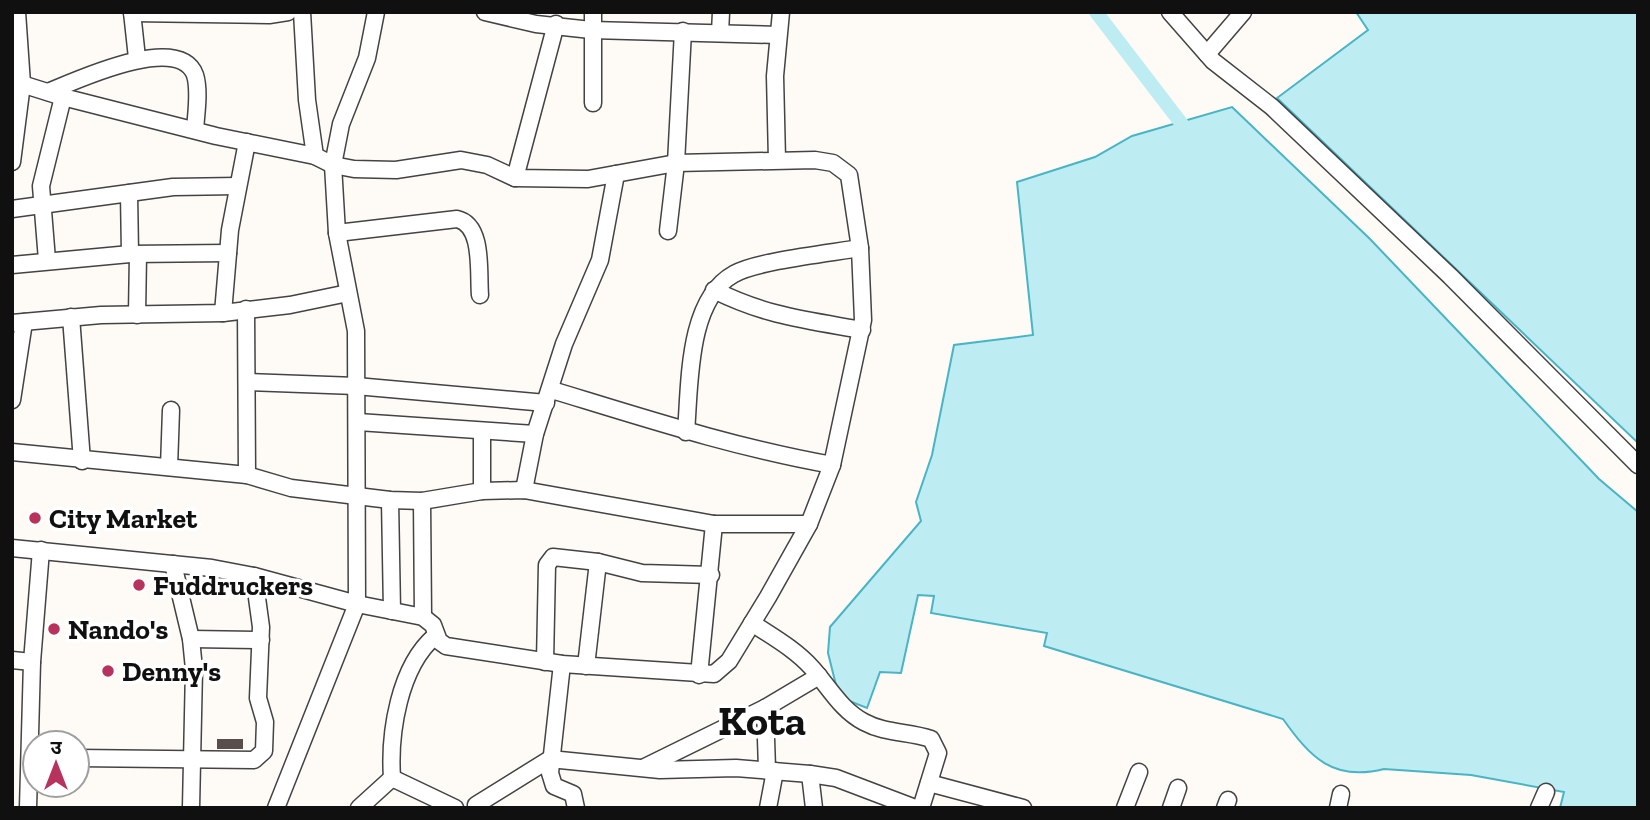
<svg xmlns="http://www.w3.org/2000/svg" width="1650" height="820" font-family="'Zilla Slab','Noto Sans Devanagari',serif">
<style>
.water{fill:#bdedf2;stroke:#49b4c4;stroke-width:2}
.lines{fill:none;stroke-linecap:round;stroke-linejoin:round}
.canal{stroke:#bdedf2;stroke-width:14}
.building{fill:#584f4d}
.minor-casing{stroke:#434343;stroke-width:19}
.minor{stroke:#fff;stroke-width:16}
.poi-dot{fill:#b7325c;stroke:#fff;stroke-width:2.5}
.labels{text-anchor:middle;stroke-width:7;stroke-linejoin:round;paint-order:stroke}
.poi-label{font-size:28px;font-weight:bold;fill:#101010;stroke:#fff;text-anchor:start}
.town-label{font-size:42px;font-weight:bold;fill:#101010;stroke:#fff}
</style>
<rect width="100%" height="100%" fill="#fefaf5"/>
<!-- water -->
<g class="water">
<polygon points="1356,12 1638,12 1638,443 1277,98 1368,30"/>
<path d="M1232,107L1370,239L1599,479L1638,512V808H1560L1564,792L1471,775L1384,769C1333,782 1310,757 1283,719L1044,646L1047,633L931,613L934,596L918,595L901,673L880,672L867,708L839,697L828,653L830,627L921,521L916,502L932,455L954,345L1033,335L1017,182L1095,157L1132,136Z"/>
</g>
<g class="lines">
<!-- canal -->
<polyline class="canal" points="1096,12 1191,136"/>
</g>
<!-- building -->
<rect class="building" x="217" y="739" width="26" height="10"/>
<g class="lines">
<defs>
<g id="minor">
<polyline points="132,12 137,58"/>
<polyline points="302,12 307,100 315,156"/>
<polyline points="485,12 536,24 591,30 778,35"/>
<polyline points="1170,12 1213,61 1272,107 1450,276 1638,465"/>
<polyline points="132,13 269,15 288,12"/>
<polyline points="720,33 721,12"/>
<polyline points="1207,54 1243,12"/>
<polyline points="12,81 63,97 216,136 315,156 333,165 354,169 396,170 461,160 487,165 515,178 588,179 676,163 815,160 833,163 849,175 860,248 863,320 832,465 809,524 768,597 729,661 714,674 562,664 446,646 439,641 433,625 423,617 357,604 254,576 212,568 12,548"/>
<path d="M48,92C75,81 179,32 195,75C200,91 196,114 195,130"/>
<polyline points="593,103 593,12"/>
<polyline points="777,160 775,76 781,12"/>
<polyline points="12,162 22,84 17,12"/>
<polyline points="515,178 556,24"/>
<polyline points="129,193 130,254"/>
<polyline points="12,209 173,187 238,186"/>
<polyline points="668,231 676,163 683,31"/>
<path d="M337,233L457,219C484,225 478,273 480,295"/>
<polyline points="47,260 41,186 63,97"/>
<polyline points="12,265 130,254 228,253"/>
<path d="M714,290C766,316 806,320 862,330"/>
<polyline points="246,309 247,475"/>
<polyline points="223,313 230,230 247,142"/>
<polyline points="137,315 138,254"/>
<polyline points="71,317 82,461"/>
<polyline points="12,323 101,315 223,313 290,305 348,293"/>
<polyline points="248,382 356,386 546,403"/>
<path d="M552,390C644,418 736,448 832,465"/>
<polyline points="12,400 24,322"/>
<polyline points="358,422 535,434"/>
<path d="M686,432C690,384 687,300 734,274C756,261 831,253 860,248"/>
<polyline points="12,452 247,475 291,488 390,500 422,501 482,491 524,490 714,524 809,524"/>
<polyline points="169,467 171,410"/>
<polyline points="524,490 535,434 564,344 600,260 616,174"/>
<polyline points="482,491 482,431"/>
<polyline points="390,500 392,611"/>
<polyline points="422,501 423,617"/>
<polyline points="173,564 191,639 194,669 191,808"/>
<path d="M752,623C773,637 795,649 812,668C829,687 841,710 864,722C886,734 908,731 931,739L938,753L921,808"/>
<polyline points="191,639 261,640"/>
<polyline points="12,660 32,662"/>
<polyline points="545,662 547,565 553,557 598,562 642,573 711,575"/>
<polyline points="562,664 550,773 554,786 573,794 576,808"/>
<polyline points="586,666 598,562"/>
<polyline points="699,675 714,524"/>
<polyline points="765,708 767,769"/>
<polyline points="77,758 254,760 264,751 265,722 258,698 261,627 254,576"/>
<polyline points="645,767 765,708 819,676"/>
<polyline points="810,774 814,808"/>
<path d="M392,778C389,733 399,667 435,636"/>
<polyline points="929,783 1023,808"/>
<polyline points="476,805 550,759 660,770 736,768 810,774 836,778 915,808"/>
<polyline points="28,808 32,662 41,550"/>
<polyline points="276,808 357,604 356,331 337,233 333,165 341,124 367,58 376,12"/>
<polyline points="359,808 392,778 455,808"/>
<polyline points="768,808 775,771"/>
<polyline points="1125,808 1139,772"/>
<polyline points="1171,808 1178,788"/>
<polyline points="1225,808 1228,800"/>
<polyline points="1338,808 1341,794"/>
<polyline points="1539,808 1546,792"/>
</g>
</defs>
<!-- minor casing -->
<use href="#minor" class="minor-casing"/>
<!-- minor -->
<use href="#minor" class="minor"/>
</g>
<!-- markers -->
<g class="poi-dot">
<circle cx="35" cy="518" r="7"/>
<circle cx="139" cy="585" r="7"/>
<circle cx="54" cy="629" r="7"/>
<circle cx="108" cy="671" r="7"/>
</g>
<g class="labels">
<!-- poi labels -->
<g class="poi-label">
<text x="49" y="528">City Market</text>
<text x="153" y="595">Fuddruckers</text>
<text x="68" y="639">Nando's</text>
<text x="122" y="681">Denny's</text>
</g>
<!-- town labels -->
<g class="town-label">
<text x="762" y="735">Kota</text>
</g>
</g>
<!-- border -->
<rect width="1650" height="820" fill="none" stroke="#101010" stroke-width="28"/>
<!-- north arrow -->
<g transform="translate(56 764)"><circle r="33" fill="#ffffff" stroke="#9f9f9f" stroke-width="2"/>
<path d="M0-5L12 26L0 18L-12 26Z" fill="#b7325c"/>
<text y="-10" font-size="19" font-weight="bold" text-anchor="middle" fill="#101010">उ</text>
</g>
</svg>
